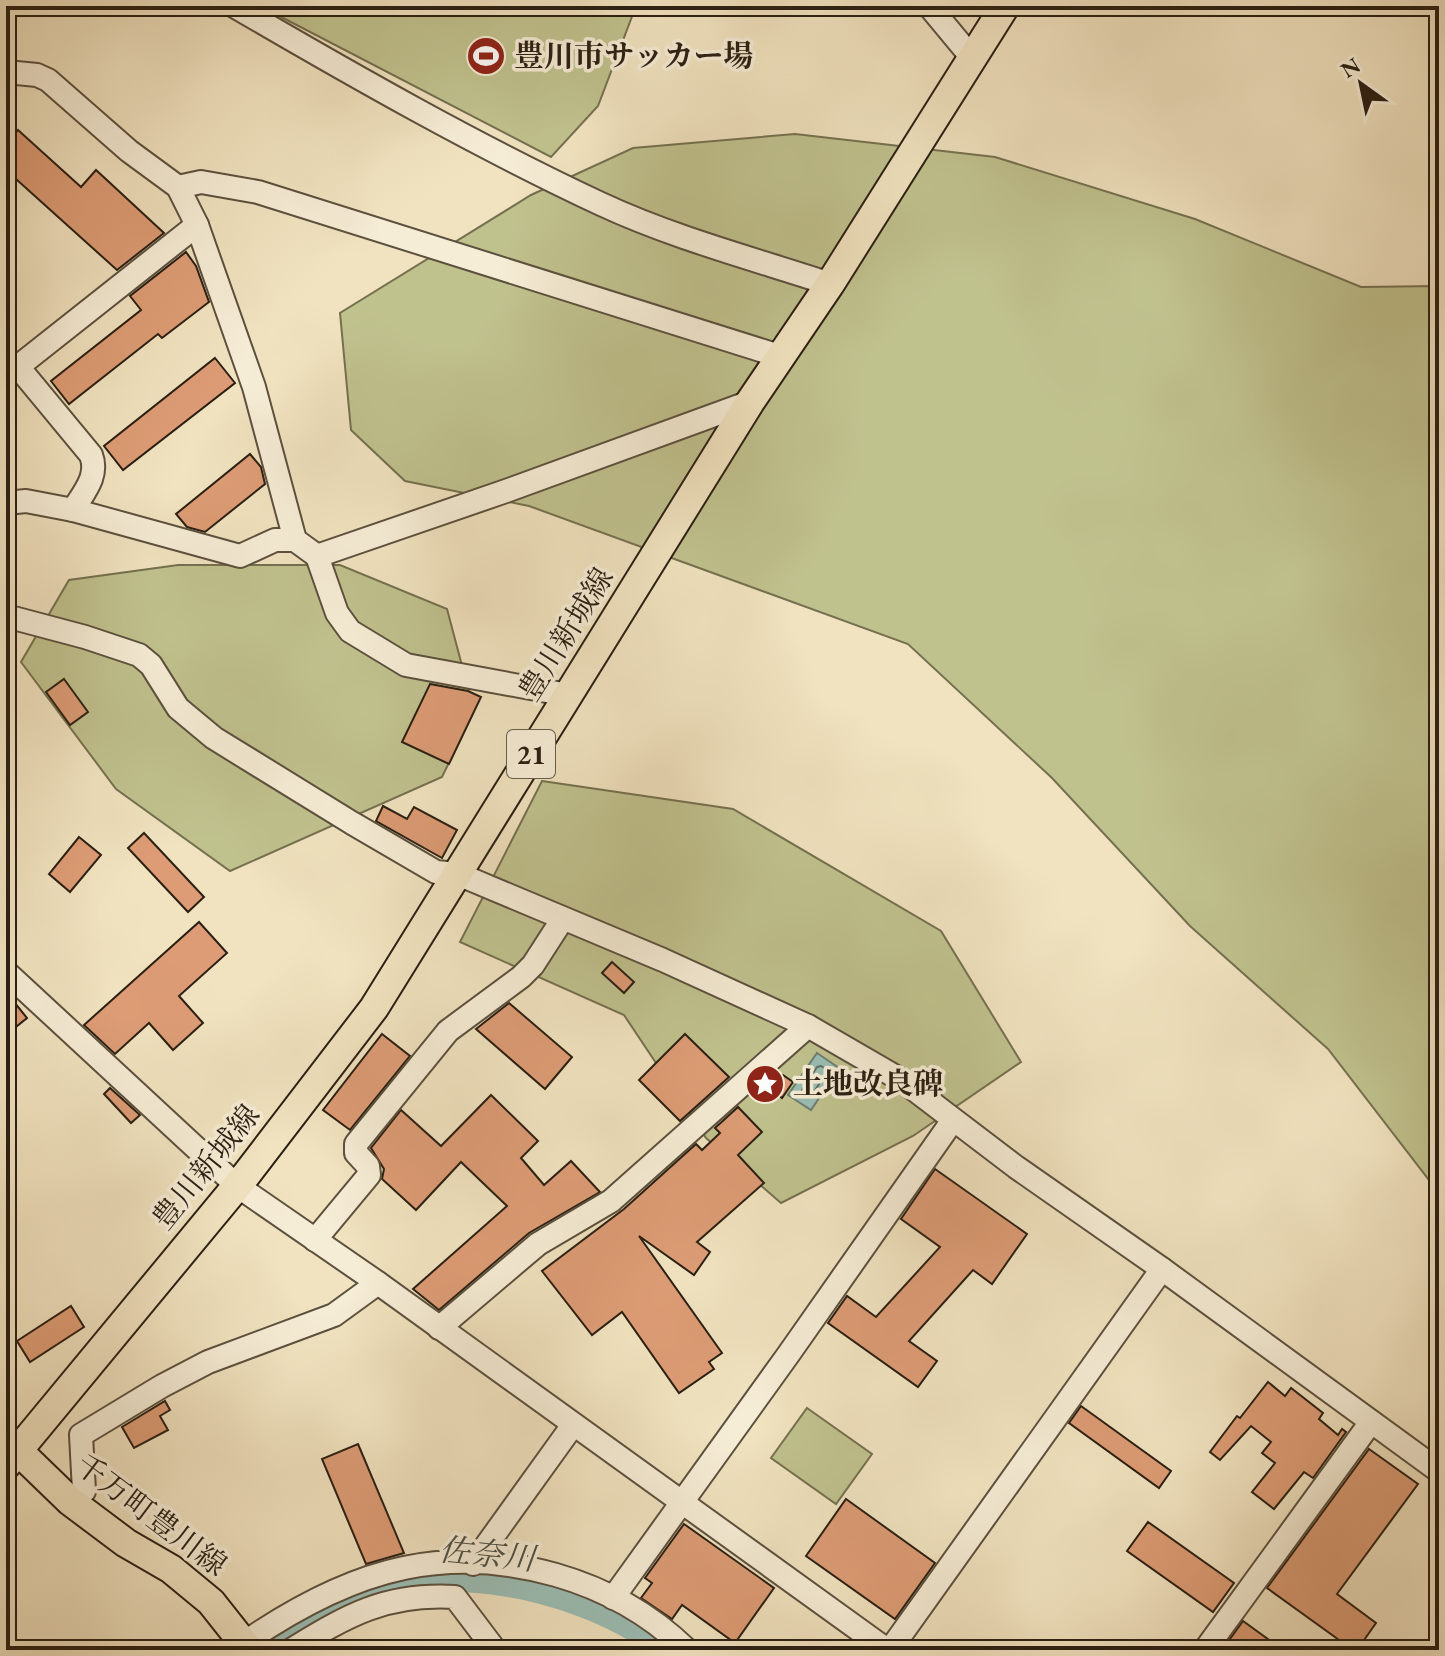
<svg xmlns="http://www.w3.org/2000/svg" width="1445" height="1656" font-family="'EB Garamond','Noto Serif JP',serif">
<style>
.green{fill:#c0c28e;stroke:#757050;stroke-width:2}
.water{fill:#9bbeb5;stroke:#6e7e74;stroke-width:2}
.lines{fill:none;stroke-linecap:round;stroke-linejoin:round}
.shore{stroke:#626e64;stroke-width:2}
.river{stroke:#9bbeb5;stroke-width:28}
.building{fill:#dd9c75;stroke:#2a1f13;stroke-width:2}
.minor-casing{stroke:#5c503e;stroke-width:26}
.major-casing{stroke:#2a1f13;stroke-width:32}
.minor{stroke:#f6edd6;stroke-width:22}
.major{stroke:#f1e3c0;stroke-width:28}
.labels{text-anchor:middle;stroke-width:7;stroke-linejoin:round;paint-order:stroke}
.shield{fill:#f6edd6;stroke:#675d4e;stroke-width:2}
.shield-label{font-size:28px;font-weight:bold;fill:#2a1f13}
.poi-label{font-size:30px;font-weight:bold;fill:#2a1f13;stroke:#f6edd6;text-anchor:start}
.street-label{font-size:30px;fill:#2a1f13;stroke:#f6edd6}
.water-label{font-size:32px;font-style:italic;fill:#4c4f44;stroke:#f6edd6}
</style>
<rect width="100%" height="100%" fill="#f1e3c0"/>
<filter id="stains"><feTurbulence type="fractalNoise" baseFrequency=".0025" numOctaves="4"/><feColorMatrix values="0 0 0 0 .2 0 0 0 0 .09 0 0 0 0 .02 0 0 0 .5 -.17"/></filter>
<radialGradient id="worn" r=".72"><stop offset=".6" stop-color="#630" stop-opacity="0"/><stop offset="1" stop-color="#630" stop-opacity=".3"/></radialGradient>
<!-- green -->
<g class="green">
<polygon points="260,6 636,6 598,106 551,157"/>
<polygon points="795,134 995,157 1195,219 1361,287 1439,286 1439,1193 1328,1049 1190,926 1052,778 908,644 529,506 405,481 351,430 340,313 531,195 633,148"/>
<polygon points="178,565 340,565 447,609 474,711 442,777 230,871 116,789 21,662 69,580"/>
<polygon points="542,781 733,809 941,931 1021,1062 913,1136 781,1203 706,1138 624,1015 460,942"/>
<polygon points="807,1408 872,1454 836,1504 771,1458"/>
</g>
<!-- water -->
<polygon class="water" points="817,1053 839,1068 811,1110 788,1095"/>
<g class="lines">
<!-- shore -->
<polygon class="shore" points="821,1066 826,1069 826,1074 811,1096 806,1097 802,1090 817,1067"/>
<!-- river -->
<path class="river" d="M253,1650C271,1642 290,1634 309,1625C339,1609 369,1590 403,1583C486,1565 603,1598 668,1650"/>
</g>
<!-- building -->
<g class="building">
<polygon points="18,130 81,187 96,170 164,233 117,270 6,170 6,143"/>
<polygon points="186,252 196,266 209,302 162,338 158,334 69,404 51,381 141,310 130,296"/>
<polygon points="215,358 235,383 123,470 104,446"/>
<polygon points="250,454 261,467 265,484 205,532 187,527 176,514"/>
<polygon points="64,679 88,712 70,725 46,692"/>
<polygon points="430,684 468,691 481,697 449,764 402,742"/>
<polygon points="383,806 407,819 414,807 457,830 442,858 376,821"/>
<polygon points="144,833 204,897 188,912 128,848"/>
<polygon points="79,837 101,855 70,892 49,874"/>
<polygon points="199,922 227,953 179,996 203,1023 173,1050 149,1023 115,1054 84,1025"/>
<polygon points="612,962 634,982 624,993 602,973"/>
<polygon points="6,992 27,1018 6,1035"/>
<polygon points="509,1003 572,1057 545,1089 476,1029"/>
<polygon points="382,1034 410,1056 350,1130 323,1110"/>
<polygon points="685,1034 729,1077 680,1121 639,1080"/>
<polygon points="783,1075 793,1082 782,1098 772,1090"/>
<polygon points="110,1088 140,1115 131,1123 104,1094"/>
<polygon points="491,1095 538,1141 521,1158 544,1185 571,1161 600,1192 529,1233 439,1310 413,1289 507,1206 461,1162 416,1210 382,1179 384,1169 371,1148 401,1110 441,1146"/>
<polygon points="738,1107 762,1132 738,1155 764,1183 697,1242 710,1252 694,1275 639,1236 722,1353 709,1362 714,1369 679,1393 622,1312 592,1335 542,1271 624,1209 696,1144 702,1150 720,1133 715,1128"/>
<polygon points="935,1169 1027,1234 992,1284 973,1270 909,1341 937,1361 918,1387 828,1323 847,1296 876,1317 940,1247 901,1219"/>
<polygon points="71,1306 84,1327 30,1362 17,1341"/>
<polygon points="1268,1382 1285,1396 1291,1388 1323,1413 1319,1419 1338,1435 1342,1429 1346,1432 1313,1478 1304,1472 1274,1509 1252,1492 1275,1463 1262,1453 1271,1442 1251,1426 1220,1460 1210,1452 1237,1416 1240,1418"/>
<polygon points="165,1401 170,1410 160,1416 168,1430 134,1448 122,1427"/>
<polygon points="1081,1406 1171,1471 1159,1488 1069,1423"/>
<polygon points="358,1444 404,1553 366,1564 322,1459"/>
<polygon points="1369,1449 1418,1484 1337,1594 1376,1623 1357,1650 1353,1650 1267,1588"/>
<polygon points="846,1499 935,1563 895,1619 806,1556"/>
<polygon points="1148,1522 1234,1583 1213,1612 1127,1551"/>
<polygon points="684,1524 774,1588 735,1643 682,1605 672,1619 641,1598 652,1583 645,1578"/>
<polygon points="1243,1621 1283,1650 1222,1650"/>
</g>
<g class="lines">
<defs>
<g id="minor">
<path d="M234,6C354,76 475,145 601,204C674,238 754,259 830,284"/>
<polyline points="929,6 973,59"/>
<polyline points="6,72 37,75 48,80 129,151 178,187 197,225 254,387 295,540"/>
<polyline points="178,187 201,182 258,192 776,355 782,353"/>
<path d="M19,368L91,455C99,476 84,492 73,510"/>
<polyline points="6,376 197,225"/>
<polyline points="6,503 26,501 73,510 240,556 275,540 295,540 317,556 337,613 350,631 406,665 568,695"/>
<polyline points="317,556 506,491 750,402"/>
<polyline points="6,616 85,637 139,655 151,665 178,708 214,738 352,823 436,872 458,874 663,960 808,1026 903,1081 1016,1167 1162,1269 1439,1471"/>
<polyline points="6,972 236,1185 378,1283 887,1650"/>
<polyline points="315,1240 369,1175 368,1166 356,1153 356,1144 448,1031 521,977 533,965 562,920"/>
<polyline points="439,1328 538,1244 611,1201 808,1026"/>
<polyline points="70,1501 84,1491 81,1435 162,1386 208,1362 334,1315 378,1283"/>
<polyline points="473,1564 573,1425"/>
<polyline points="613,1598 788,1355 953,1120"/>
<path d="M244,1643C292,1610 346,1580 404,1568C504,1548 614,1579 687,1650"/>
<path d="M291,1650C348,1615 386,1593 455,1597L495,1650"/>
<polyline points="890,1650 1162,1269"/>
<polyline points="1205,1650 1371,1422"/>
</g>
<g id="major">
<polyline points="6,1439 70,1501 126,1543 171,1569 211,1602 249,1650"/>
<polyline points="6,1465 246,1175 374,1008 750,402 830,284 1005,6"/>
</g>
</defs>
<!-- minor casing -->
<use href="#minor" class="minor-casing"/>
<!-- major casing -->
<use href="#major" class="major-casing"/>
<!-- minor -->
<use href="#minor" class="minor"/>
<!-- major -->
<use href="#major" class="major"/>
</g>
<!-- icons -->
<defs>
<symbol id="stadium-disc" viewBox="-11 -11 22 22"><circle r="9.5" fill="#8f2418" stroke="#f6edd6"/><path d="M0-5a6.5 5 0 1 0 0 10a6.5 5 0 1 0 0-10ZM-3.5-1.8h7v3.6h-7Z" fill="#fff"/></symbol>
<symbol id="sight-disc" viewBox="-11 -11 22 22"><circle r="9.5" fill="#8f2418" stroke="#f6edd6"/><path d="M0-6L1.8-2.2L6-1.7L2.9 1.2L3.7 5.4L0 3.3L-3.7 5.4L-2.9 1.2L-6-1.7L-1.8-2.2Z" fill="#fff"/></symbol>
</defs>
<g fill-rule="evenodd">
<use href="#stadium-disc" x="464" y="34" width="44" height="44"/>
<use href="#sight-disc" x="743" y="1062" width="44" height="44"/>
</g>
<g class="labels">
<!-- shield labels -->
<rect class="shield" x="507" y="730" width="48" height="48" rx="6"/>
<g class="shield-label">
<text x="531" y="764">21</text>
</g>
<!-- poi labels -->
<g class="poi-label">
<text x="514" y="66">豊川市サッカー場</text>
<text x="793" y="1094">土地改良碑</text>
</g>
<!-- street labels -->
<g class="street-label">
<text transform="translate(566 634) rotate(-58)" y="10">豊川新城線</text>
<text transform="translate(206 1167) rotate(-51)" y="10">豊川新城線</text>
<text transform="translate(151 1515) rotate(37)" y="10">千万町豊川線</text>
</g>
<!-- water labels -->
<g class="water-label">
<text transform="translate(487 1554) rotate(6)" y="11">佐奈川</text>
</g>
</g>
<!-- margin -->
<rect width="1445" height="1656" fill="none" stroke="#f1e3c0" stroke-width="32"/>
<rect x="8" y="8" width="1429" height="1640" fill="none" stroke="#2a1f13" stroke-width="4"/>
<rect x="16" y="16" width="1413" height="1624" fill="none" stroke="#2a1f13" stroke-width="2"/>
<!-- north arrow -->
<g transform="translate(1361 84) rotate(327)" stroke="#f6edd6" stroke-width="6" paint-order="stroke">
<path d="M0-6L14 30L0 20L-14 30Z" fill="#2a1f13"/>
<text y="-12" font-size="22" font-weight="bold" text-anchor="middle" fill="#2a1f13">N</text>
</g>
<rect width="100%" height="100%" filter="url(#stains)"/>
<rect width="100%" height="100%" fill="url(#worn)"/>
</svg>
